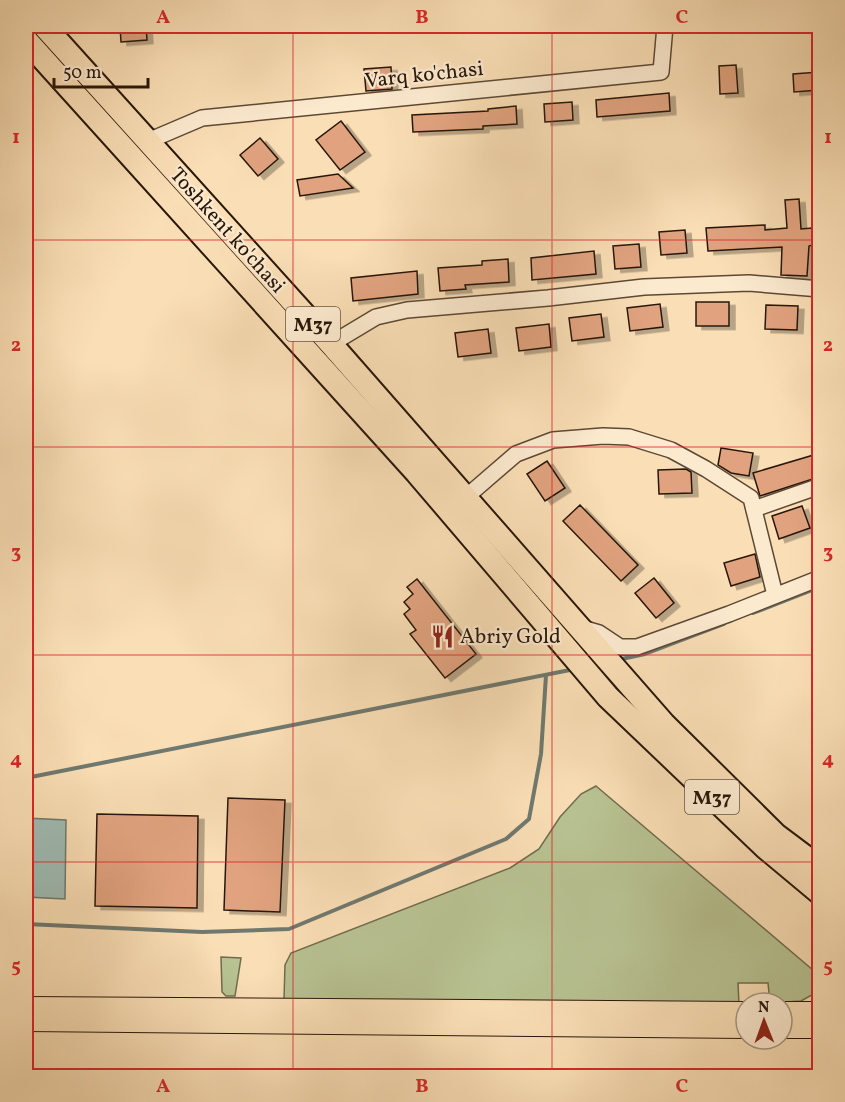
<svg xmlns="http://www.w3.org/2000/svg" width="845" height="1102" font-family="Vollkorn,serif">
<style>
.green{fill:#b8c292;stroke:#706c4e;stroke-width:1.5}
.water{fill:#9fbbb3;stroke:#6f796f;stroke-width:1.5}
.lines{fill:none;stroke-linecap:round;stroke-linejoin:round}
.stream{stroke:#6f796f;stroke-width:4}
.building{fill:#e1a37f;stroke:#28170a;stroke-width:1.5;filter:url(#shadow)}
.minor-casing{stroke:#5c4935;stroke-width:18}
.major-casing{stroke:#28170a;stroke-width:22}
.highway-casing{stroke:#28170a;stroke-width:26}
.minor{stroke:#fceacf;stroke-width:15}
.major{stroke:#fadeb5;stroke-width:20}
.highway{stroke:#fadeb5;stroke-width:22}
.grid{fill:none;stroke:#d62828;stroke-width:1.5;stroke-opacity:0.55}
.labels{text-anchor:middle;stroke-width:4.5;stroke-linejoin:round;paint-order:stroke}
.shield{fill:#fceacf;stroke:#685645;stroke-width:1.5}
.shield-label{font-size:20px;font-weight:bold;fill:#28170a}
.street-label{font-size:21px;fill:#28170a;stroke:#fceacf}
.poi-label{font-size:21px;fill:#28170a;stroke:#fceacf;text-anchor:start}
.neatline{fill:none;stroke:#d62828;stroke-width:2}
.grid-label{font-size:20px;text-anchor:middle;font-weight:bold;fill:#d62828}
</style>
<defs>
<filter id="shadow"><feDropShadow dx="6" dy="3.5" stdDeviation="0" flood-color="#0004"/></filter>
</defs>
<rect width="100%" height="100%" fill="#fadeb5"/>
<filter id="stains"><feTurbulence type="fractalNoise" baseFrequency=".00333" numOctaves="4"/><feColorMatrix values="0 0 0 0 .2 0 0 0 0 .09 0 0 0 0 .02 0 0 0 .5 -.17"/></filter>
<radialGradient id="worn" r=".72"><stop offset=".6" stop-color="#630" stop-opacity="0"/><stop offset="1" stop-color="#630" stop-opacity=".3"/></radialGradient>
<!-- green -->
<g class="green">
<polygon points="596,786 820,976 819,991 801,1001 770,1003 768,983 738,983 739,1004 284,999 285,965 291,953 510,868 539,849 560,817 581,794"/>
<polygon points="221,957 241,958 235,996 226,996 222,992"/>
</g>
<!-- water -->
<polygon class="water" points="26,818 66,820 65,899 26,897"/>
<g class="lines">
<!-- stream -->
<g class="stream">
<polyline points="753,613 820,587"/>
<polyline points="617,660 645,654 724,624"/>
<polyline points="26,778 575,669"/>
<polyline points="26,924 202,932 289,929 506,839 529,819 541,754 546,675"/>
</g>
</g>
<!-- building -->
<g class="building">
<polygon points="120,26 146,26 147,40 121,42"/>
<polygon points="736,65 738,93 720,94 719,66"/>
<polygon points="391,67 392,89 366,91 364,69"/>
<polygon points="819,72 819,90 794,92 793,74"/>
<polygon points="669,93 670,111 597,117 596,100"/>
<polygon points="572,102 573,120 545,122 544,104"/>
<polygon points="516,106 517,124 483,126 483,129 413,132 412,115 488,111 488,109"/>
<polygon points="341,121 365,152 340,170 316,140"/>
<polygon points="260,138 278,159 258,176 240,155"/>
<polygon points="338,174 353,188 300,196 297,180"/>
<polygon points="799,199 801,229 812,228 813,245 809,246 807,276 781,275 782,247 708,251 706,228 765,225 765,230 787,228 785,200"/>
<polygon points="685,230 687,253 661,255 659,232"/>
<polygon points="639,244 641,267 615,269 613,246"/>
<polygon points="594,251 596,274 532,280 531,258"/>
<polygon points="508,259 509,282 465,285 466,289 440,291 438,268 482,265 482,261"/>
<polygon points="417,271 418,294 353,301 351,278"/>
<rect x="696" y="302" width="33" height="24"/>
<polygon points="660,304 663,327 630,331 627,308"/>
<polygon points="766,305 798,306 797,330 765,329"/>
<polygon points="601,314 604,337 572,341 569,318"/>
<polygon points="549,324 551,347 519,351 516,328"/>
<polygon points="488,329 491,353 458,357 455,333"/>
<polygon points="721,448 753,453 749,476 731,473 718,465"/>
<polygon points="817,454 819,460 819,477 760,496 753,473"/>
<polygon points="547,461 565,488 545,501 527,474"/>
<polygon points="686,469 691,472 692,493 659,494 658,470"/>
<polygon points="580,505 638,565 621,581 563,521"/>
<polygon points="802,506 810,528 779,539 772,516"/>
<polygon points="755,554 760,577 731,586 724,563"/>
<polygon points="654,578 674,603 656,618 635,593"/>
<polygon points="417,579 476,654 445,678 410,634 416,630 404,614 410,609 404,602 413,594 407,587"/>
<polygon points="228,798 285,800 280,912 224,910"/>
<polygon points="97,814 198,816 197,908 95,906"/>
</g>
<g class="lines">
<defs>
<g id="minor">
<polyline points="148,141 202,118 661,72 665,26"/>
<polyline points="331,344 376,317 407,310 548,298 644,287 749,283 820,289"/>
<polyline points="465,498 516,454 553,440 603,436 629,437 671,450 706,469 751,498 775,595"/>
<polyline points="754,509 820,486"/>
<polyline points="582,628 599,633 620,647 637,647 729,614 820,578"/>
</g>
<g id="major">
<polyline points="26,1007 746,1012"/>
<polyline points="782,1012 820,1012"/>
<polyline points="26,1021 746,1028"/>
<polyline points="782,1028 820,1028"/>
</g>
<g id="highway">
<polyline points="44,26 331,344 664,724 776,835 820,868"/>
<polyline points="26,40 417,473 608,697 766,848 820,893"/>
</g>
</defs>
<!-- minor casing -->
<use href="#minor" class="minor-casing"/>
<!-- major casing -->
<use href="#major" class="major-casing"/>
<!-- highway casing -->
<use href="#highway" class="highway-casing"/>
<!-- minor -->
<use href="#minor" class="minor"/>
<!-- major -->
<use href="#major" class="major"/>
<!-- highway -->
<use href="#highway" class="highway"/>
</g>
<!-- grid -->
<path class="grid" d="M293,26V1076M552,26V1076M26,240H820M26,447H820M26,655H820M26,862H820"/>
<!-- icons -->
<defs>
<symbol id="restaurant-bare" viewBox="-9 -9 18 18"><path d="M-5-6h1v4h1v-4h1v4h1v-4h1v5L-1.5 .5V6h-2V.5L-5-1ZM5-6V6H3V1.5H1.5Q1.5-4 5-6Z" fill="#8f2418" stroke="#fceacf" stroke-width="2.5" paint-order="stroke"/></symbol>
</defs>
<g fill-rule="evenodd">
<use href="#restaurant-bare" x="426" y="620" width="33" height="33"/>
</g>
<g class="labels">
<!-- shield labels -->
<g class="shield">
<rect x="286" y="307" width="54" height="34" rx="4.5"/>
<rect x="685" y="780" width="54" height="34" rx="4.5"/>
</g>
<g class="shield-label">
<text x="313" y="331">M37</text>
<text x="712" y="804">M37</text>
</g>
<!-- street labels -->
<g class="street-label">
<text transform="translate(424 74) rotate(-6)" y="7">Varq ko'chasi</text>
<text transform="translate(228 230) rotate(48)" y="7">Toshkent ko'chasi</text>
</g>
<!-- poi labels -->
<g class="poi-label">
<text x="460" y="643">Abriy Gold</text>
</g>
</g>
<!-- margin -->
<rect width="845" height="1102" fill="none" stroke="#fadeb5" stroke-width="66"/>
<!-- north arrow -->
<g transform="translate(764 1021) rotate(359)"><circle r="28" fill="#fceacf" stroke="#a79680" stroke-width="1.5"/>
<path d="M0-4.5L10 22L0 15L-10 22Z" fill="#8f2418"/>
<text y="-9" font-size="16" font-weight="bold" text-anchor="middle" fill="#28170a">N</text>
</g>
<!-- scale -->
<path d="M54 78v9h94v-9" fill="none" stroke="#28170a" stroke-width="3"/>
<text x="63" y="78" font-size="18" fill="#28170a" stroke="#fceacf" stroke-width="4.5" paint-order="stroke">50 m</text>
<rect x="33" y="33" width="779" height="1036" class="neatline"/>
<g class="grid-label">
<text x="163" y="23">A</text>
<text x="422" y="23">B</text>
<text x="682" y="23">C</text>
<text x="16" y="143">1</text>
<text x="828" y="143">1</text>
<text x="16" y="351">2</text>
<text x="828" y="351">2</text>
<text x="16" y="558">3</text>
<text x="828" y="558">3</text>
<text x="16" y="765">4</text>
<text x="828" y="765">4</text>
<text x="16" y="972">5</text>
<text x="828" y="972">5</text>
<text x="163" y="1092">A</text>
<text x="422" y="1092">B</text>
<text x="682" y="1092">C</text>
</g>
<rect width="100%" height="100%" filter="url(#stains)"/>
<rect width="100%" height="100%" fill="url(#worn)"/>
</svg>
